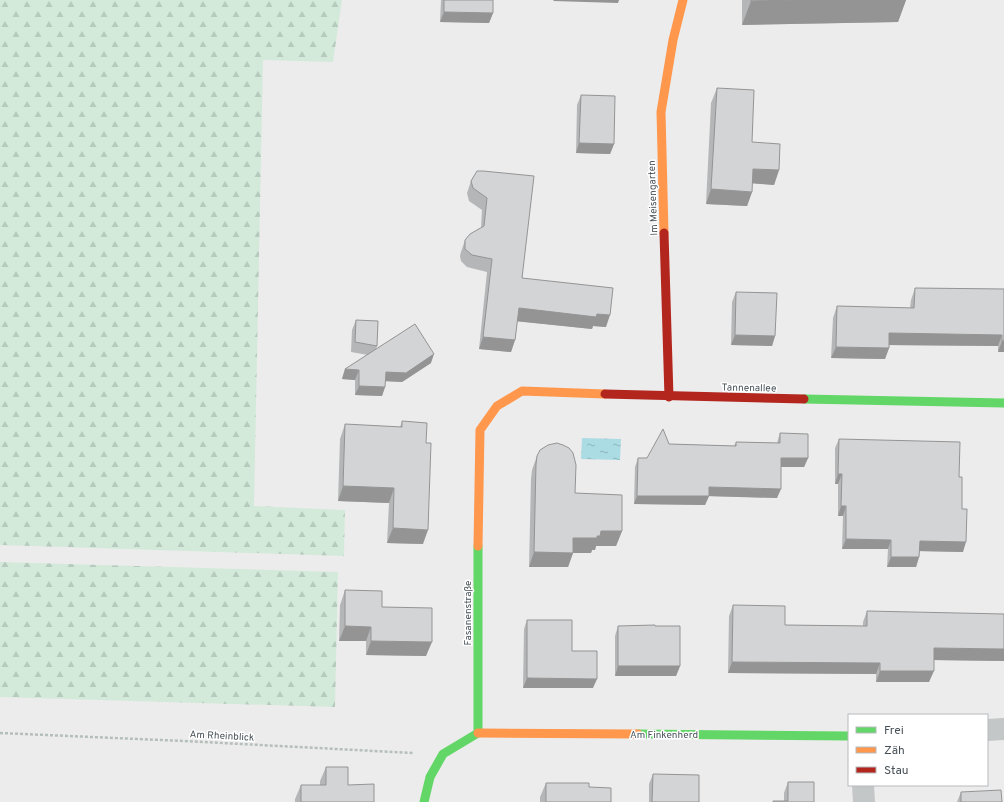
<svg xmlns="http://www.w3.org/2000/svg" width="1004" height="802" font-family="Overpass,sans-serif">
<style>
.forest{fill:url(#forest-firs)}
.water{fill:url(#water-ripples)}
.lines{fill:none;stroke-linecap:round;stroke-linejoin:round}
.path{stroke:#b4beba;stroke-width:2.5;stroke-dasharray:3 2;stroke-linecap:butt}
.street{stroke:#c4c7c7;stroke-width:22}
.fast{stroke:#63d668;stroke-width:9}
.slow{stroke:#ff974d;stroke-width:9}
.jam{stroke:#b3261e;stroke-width:9}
.wall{fill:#b5b6b7}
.shaded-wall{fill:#949495}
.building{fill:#d3d4d5;stroke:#949495}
.labels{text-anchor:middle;stroke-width:3;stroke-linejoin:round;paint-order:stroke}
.street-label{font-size:10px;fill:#465056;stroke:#fff}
</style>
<defs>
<pattern id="forest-firs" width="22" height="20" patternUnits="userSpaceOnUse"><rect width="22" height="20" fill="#d3eada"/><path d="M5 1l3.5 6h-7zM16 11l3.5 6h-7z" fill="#b6cabd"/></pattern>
<pattern id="water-ripples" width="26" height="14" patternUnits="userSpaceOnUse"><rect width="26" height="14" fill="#abdce4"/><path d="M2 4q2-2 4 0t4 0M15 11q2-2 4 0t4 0" fill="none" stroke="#8db5bc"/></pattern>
</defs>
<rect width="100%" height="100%" fill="#edecec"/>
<!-- forest -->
<g class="forest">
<polygon points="0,0 342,0 333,62 263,60 254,506 345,510 344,556 0,545"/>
<polygon points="0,562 338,572 335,707 0,697"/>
</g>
<!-- water -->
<polygon class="water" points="582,438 621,439 620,460 581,459"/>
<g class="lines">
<!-- path -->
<polyline class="path" points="0,733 184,741 413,753"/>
<!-- street -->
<g class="street">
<polyline points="987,730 1004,729"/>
<polyline points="863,785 864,802"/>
</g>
<!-- fast -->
<g class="fast">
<polyline points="804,399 1004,403"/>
<polyline points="638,734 849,736"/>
<polyline points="424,802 430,777 443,754 478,733 478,546"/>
</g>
<!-- slow -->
<g class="slow">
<polyline points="664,233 661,112 673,40 683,0"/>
<polyline points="478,546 480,430 497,406 522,391 605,394"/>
<polyline points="478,733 638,734"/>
</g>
<!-- jam -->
<g class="jam">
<polyline points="664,233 669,397"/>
<polyline points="605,394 804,399"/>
</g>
</g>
<!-- wall -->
<g class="wall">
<polygon points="441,0 493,0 493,13 489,23 440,22"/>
<polygon points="742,0 906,0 898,22 742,25"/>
<polygon points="717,88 752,142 779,170 774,185 752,183 752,192 747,206 706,204 711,103"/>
<polygon points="581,95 614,144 610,154 576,153 577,105"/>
<polygon points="477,171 522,278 606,327 593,326 592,329 517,321 515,340 511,352 479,349 487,272 467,267 461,261 460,256 461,252 465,240 481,228 482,210 469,201 467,193 471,181"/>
<polygon points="915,288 1004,289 1004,352 998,352 998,346 889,345 889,348 885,359 831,358 833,318 837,306 910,308 911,300"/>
<polygon points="736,292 775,336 772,346 731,345 732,302"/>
<polygon points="356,320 377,346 376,350 431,363 402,382 385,381 385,387 382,396 355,395 355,380 342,379 345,369 368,355 351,352 352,330"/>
<polygon points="402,421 423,544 387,543 389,503 338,501 340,439 345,424 400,427"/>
<polygon points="780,433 808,458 804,467 781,467 777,498 709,496 705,505 634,504 635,467 638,458 647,458 669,444 734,446 736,442 777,443"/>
<polygon points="839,439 959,477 962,509 963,552 919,551 919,557 916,567 887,567 888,549 842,549 843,516 838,516 838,484 835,484 835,448"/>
<polygon points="537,456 575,493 622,531 616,546 596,546 595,550 592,550 591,553 573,553 568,567 529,567 531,479 532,470"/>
<polygon points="345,590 382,607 426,656 366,655 366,641 339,641 340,605"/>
<polygon points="733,605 785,625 863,626 863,622 867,611 1004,661 934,660 929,682 876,682 876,674 728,673 729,616"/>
<polygon points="527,620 572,651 593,688 523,688 524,629"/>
<polygon points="618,626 655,626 680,666 676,676 615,676 615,636"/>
<polygon points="326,767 348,785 374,802 295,802 295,799 301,785 320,785 320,781"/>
<polygon points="653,774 699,802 649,802 649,784"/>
<polygon points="788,782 814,802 784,801 784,793"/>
<polygon points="546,783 589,787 611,802 540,802 540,797"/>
<polygon points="961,792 1002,802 957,802"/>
</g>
<!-- shaded-wall -->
<g class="shaded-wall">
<polygon points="554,0 619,0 618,3 553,1"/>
<polygon points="800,0 906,0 898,22 742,25 751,1"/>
<polygon points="444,12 493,13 489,23 440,22"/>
<polygon points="579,143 614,144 610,154 576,153"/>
<polygon points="753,169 779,170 774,185 748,183"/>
<polygon points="711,189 752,192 747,206 706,204"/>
<polygon points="519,308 610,315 606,327 593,326 592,329 514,321"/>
<polygon points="889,333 1002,335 998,346 885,345"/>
<polygon points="735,335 775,336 772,346 731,345"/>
<polygon points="483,337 515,340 511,352 479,349"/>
<polygon points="1002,341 1004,341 1004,352 998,352"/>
<polygon points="836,347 889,348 885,359 831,358"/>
<polygon points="434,354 431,363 402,382 382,381 386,372"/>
<polygon points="345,369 359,370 355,380 342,379"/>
<polygon points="359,386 385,387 382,396 355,395"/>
<polygon points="781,458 808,458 804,467 778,467"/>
<polygon points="838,474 842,474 838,484 835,484"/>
<polygon points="343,486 394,488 389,503 338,501"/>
<polygon points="709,487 781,489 777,498 705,496"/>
<polygon points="637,496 709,496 705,505 634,504"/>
<polygon points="841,506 846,506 843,516 838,516"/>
<polygon points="393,528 428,530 423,544 387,543"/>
<polygon points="601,531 622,531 616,546 596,546 595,550 592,550 591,553 568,553 573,538 597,536"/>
<polygon points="846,539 891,540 888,549 842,549"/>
<polygon points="920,541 966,542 963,552 916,551"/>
<polygon points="534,552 573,553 568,567 529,567"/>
<polygon points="891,557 919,557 916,567 887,567"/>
<polygon points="345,626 371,627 366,641 339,641"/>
<polygon points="371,641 432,642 426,656 366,655"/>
<polygon points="934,648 1004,649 1004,661 930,660"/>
<polygon points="732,662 880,663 876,674 728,673"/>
<polygon points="618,666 680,666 676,676 615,676"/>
<polygon points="880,671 934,671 929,682 876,682"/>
<polygon points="527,678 597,679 593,688 523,688"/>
</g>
<!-- building -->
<g class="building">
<polygon points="444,0 493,0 493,13 444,12"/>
<polygon points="751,0 800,0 751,1"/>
<polygon points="717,88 754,90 752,142 780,144 779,170 753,169 752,192 711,189"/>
<polygon points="581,95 615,96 614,144 579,143"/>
<polygon points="477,171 483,171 534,176 522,278 613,288 610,315 597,314 596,317 519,308 515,340 483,337 492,259 472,255 465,249 465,240 470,234 484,226 487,198 473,188 471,181"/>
<polygon points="915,288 1004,289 1004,341 1002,341 1002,335 889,333 889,348 836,347 837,306 914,308"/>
<polygon points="736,292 777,293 775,336 735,335"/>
<polygon points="356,320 378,321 377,346 355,342"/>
<polygon points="415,324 434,354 406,373 386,372 385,387 359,386 359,370 345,369"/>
<polygon points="402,421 427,423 426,443 431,443 428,530 393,528 394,488 343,486 345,424 402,427"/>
<polygon points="663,429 669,444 736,446 736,442 780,443 780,433 808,434 808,458 781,458 781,489 709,487 709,496 637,496 638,458 647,458"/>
<polygon points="839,439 960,442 959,477 962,477 962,509 967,509 966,542 920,541 919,557 891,557 891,540 846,539 846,506 841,506 842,474 838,474"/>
<polygon points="557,443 563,445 569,448 573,453 576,465 575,493 622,495 622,531 601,531 600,536 597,536 597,538 573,538 573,553 534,552 536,464 537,456 540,450 548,445"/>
<polygon points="345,590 382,591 382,607 432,608 432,642 371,641 371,627 345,626"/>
<polygon points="733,605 785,606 785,625 867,626 867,611 1004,614 1004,649 934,648 934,671 880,671 880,663 732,662"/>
<polygon points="527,620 572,620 572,651 597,651 597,679 527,678"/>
<polygon points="655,625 655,626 680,626 680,666 618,666 618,626"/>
<polygon points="326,767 348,767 348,785 374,784 374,802 301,802 301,785 326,785"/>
<polygon points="653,774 699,775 699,802 652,802"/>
<polygon points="788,782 814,782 814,802 773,802 773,801 788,801"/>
<polygon points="546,783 589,783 589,787 611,788 611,802 546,802"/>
<polygon points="1001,790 1002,802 961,802 961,792"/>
</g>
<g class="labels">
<!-- street labels -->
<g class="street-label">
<text transform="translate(652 198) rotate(-92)" y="4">Im Meisengarten</text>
<text transform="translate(749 387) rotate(1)" y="4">Tannenallee</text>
<text transform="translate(467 613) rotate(-90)" y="4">Fasanenstraße</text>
<text x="664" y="738">Am Finkenherd</text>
<text transform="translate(222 735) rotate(3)" y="4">Am Rheinblick</text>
</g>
</g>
<!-- legend -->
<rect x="848" y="714" width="140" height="72" fill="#ffffff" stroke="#b5b9bb"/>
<rect x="856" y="727" width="20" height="6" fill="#63d668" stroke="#b5b9bb"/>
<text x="884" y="734" font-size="12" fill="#465056">Frei</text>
<rect x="856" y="747" width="20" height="6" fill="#ff974d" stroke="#b5b9bb"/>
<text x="884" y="754" font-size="12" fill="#465056">Zäh</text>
<rect x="856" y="767" width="20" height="6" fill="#b3261e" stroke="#b5b9bb"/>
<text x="884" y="774" font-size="12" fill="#465056">Stau</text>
</svg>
